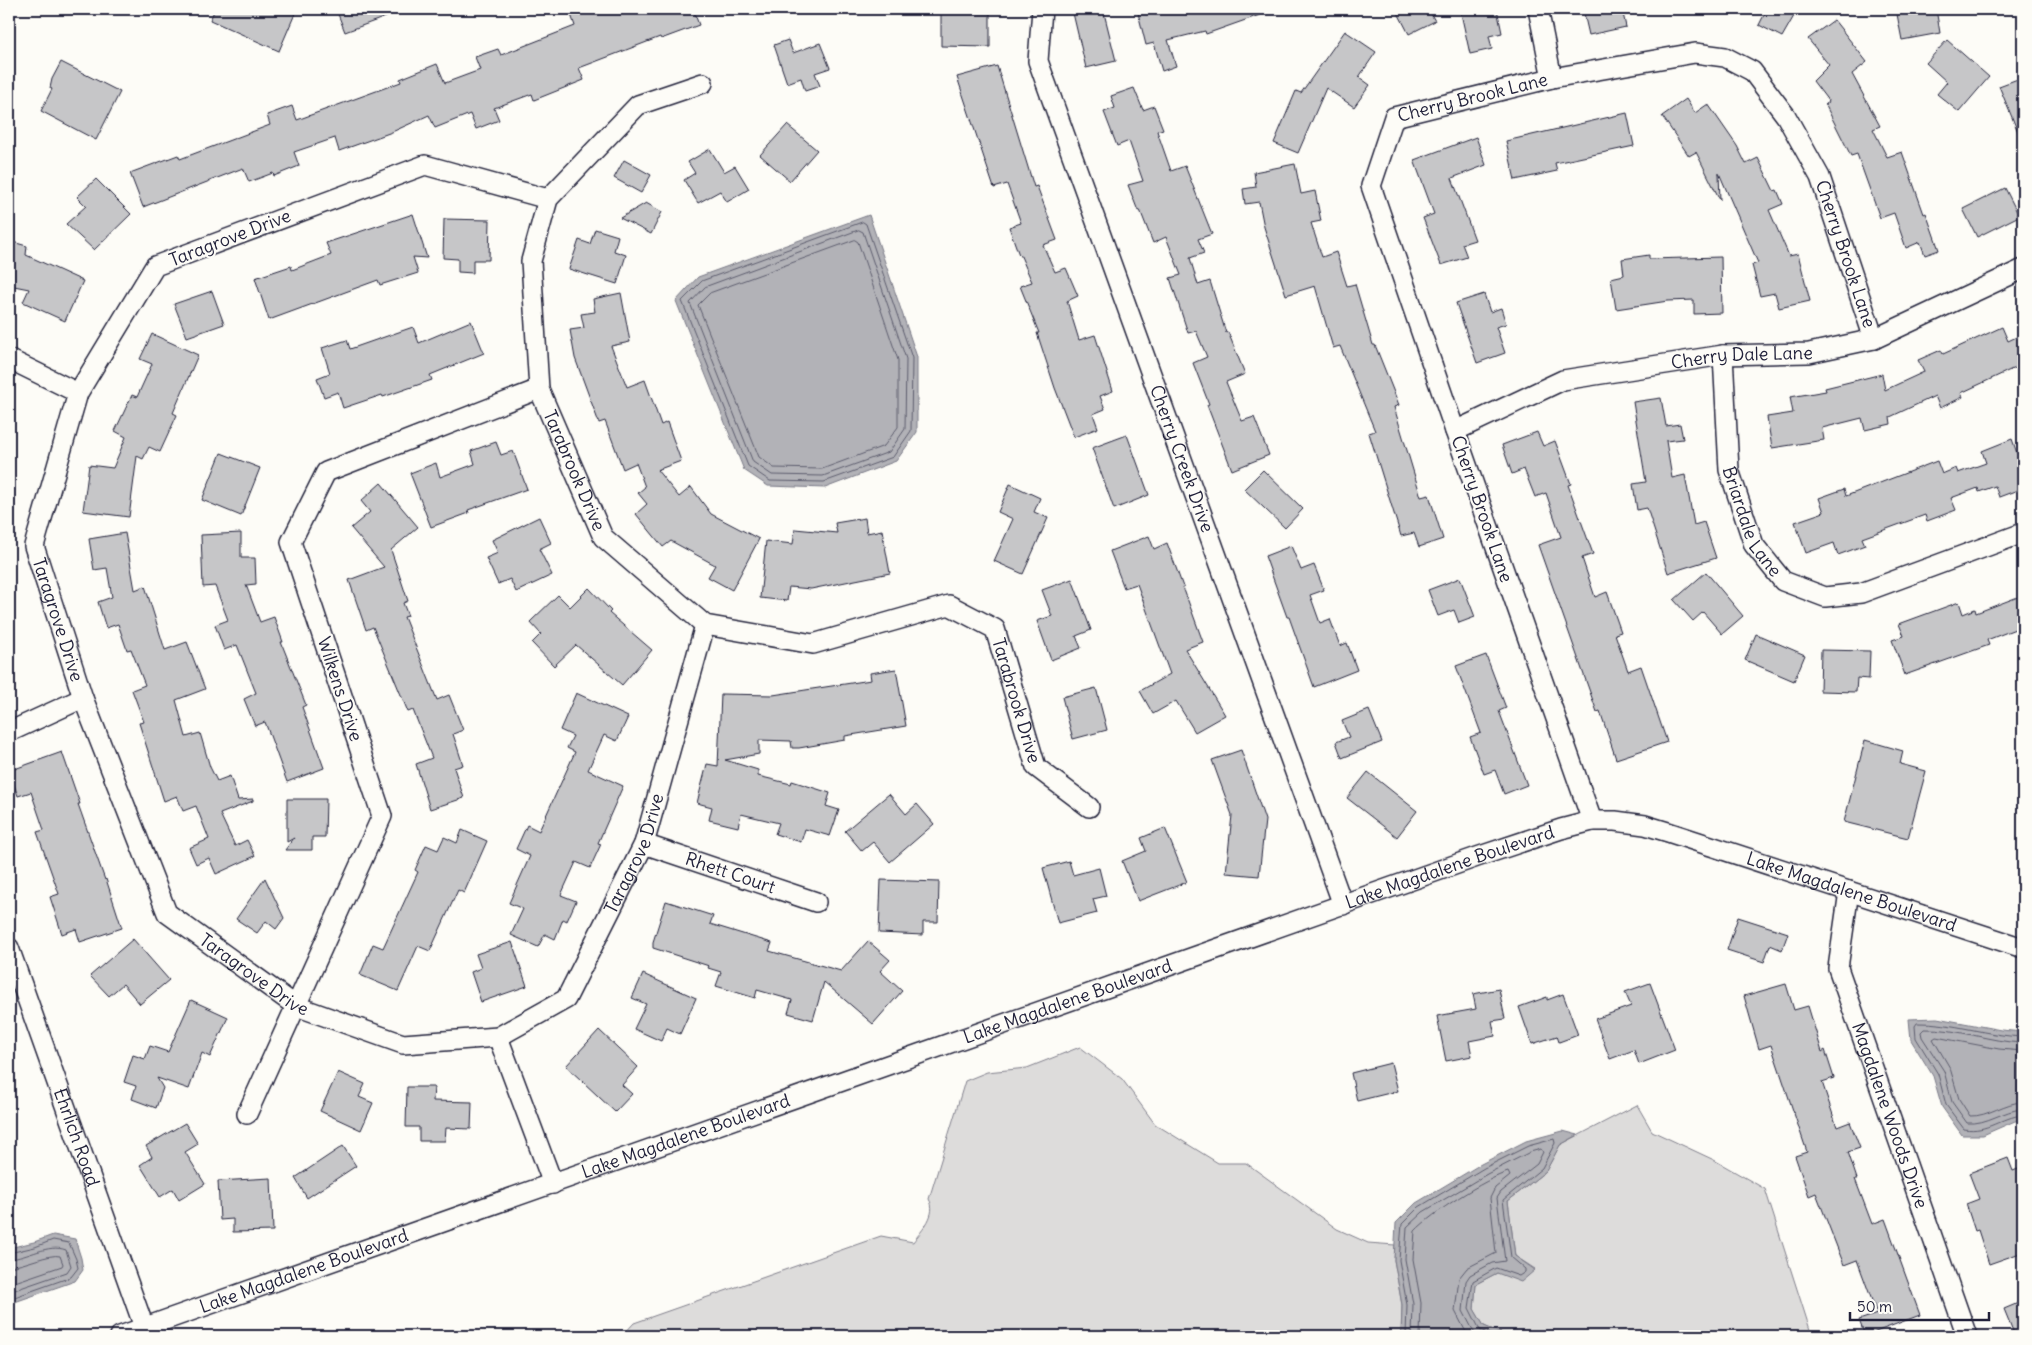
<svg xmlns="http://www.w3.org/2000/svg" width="2032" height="1345" font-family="Delius,sans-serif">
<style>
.green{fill:#dddcdb;stroke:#807f8b}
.water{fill:#b2b2b7;stroke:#787885}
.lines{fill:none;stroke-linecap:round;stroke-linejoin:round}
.shore{stroke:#5c5c6d;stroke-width:1}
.building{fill:#c6c6c8;stroke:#22223b}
.minor-casing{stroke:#22223b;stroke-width:22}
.minor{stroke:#fdfcf7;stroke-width:19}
.labels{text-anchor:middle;stroke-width:4;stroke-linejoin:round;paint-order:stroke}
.street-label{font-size:18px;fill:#22223b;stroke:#fdfcf7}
</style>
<rect width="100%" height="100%" fill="#fdfcf7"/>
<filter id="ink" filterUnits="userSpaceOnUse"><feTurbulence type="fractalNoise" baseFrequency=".02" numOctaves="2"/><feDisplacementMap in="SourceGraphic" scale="10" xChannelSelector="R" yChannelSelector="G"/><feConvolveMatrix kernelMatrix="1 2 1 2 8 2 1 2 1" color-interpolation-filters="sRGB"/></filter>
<g filter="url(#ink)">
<!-- green -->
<g class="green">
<path d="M1080,1047L1122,1079L1155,1124L1218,1163H1246L1337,1229L1368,1243L1395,1245L1394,1260L1402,1305L1401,1336H622L634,1323L881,1236L913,1242C922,1230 938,1214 929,1199L965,1081L987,1072L1027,1068Z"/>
<polygon points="1637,1105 1652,1131 1714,1160 1765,1189 1812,1336 1508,1336 1484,1326 1474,1309 1476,1284 1497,1273 1535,1269 1515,1256 1508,1201 1546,1171 1560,1145"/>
</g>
<!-- water -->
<g class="water">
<polygon points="869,215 917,357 917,432 896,461 825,488 768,486 744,470 676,301 698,277"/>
<polygon points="1937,1018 2001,1030 2023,1032 2023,1120 2015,1121 1983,1135 1962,1135 1942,1107 1933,1076 1911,1040 1909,1019"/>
<polygon points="1563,1131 1578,1135 1560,1145 1546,1171 1508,1201 1515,1256 1535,1270 1521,1282 1497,1273 1476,1284 1474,1309 1484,1326 1508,1336 1401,1336 1402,1305 1394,1260 1396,1223 1416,1203 1481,1164 1526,1141"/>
<polygon points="53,1235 75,1239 81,1258 83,1270 75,1281 9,1304 9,1248 34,1242"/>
</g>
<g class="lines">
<!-- shore -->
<g class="shore">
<polygon points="863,222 866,224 912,358 911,431 893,457 824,482 770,481 748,466 682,301 702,281"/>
<polygon points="859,230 863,232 906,359 905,429 889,452 823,476 772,475 753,462 690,303 705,287"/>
<polygon points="855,240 858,242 898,360 898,427 884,446 822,469 774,468 759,457 698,305 710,293"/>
<path d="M2023,1037C1987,1036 1953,1022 1917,1023L1915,1026L1916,1038L1938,1074L1946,1105L1964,1129C1988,1133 2001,1117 2023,1115"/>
<path d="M2023,1043C1990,1042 1957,1028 1924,1029L1921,1032L1922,1037L1944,1071L1952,1102L1967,1123C1987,1125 2003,1110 2023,1109"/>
<path d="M2023,1051L1999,1049L1936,1037L1933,1039L1950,1068L1959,1099L1970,1116C1988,1117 2005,1102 2023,1102"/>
<polyline points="9,1253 35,1247 53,1240 69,1243 76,1259 78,1268 71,1277 9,1299"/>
<path d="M9,1259C28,1258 48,1243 66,1250L71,1266L67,1272L9,1292"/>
<path d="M9,1267C23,1266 50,1253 60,1256L63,1264L62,1266L9,1284"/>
<polyline points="1406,1336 1407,1305 1399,1260 1402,1224 1419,1207 1484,1168 1528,1146 1554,1139 1555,1143 1542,1168 1503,1200 1511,1257 1525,1269 1525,1272 1519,1276 1496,1268 1473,1281 1469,1308 1480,1330 1495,1336"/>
<polyline points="1412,1336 1413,1304 1405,1259 1407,1227 1423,1212 1487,1174 1530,1152 1541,1149 1543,1152 1537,1164 1501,1192 1497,1198 1505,1261 1492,1263 1470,1275 1466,1281 1463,1311 1474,1332 1479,1336"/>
<path d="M1420,1336L1421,1303L1413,1259L1415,1231C1432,1213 1485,1179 1508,1172L1510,1176L1495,1188L1490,1198L1496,1253L1467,1268L1459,1278L1455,1311L1468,1336"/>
</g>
</g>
<!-- building -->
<g class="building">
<polygon points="215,9 297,9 279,51 210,20"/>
<polygon points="336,9 402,9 402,11 345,32"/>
<polygon points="569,9 693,9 699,25 661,39 660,37 579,68 584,80 534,100 532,94 494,108 499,120 476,129 470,114 435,128 429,115 392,132 339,151 335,138 294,152 299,166 274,176 273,173 249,182 243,168 143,207 130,173 178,155 180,159 270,125 267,115 292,106 297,120 401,82 400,79 437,64 445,83 480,70 475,57 498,49 501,55 575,26"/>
<polygon points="941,9 990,9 990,47 941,46"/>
<polygon points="1092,9 1103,9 1116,61 1086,68 1073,13"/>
<polygon points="1137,9 1270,9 1271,11 1206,34 1205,31 1168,40 1176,66 1162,71 1154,43 1146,45"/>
<polygon points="1396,9 1428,9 1435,21 1409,34"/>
<polygon points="1460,9 1497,9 1502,33 1489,36 1492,49 1470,54"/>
<polygon points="1583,9 1622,9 1626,27 1589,35"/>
<polygon points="1767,9 1798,9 1782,37 1759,25"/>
<polygon points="1896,9 1936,9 1940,33 1902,40"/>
<polygon points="1834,20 1867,62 1852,74 1880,126 1873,129 1887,157 1902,152 1924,214 1926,213 1939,250 1925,255 1920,242 1906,248 1894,213 1880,218 1857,154 1851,156 1825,104 1829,102 1813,81 1829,65 1808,39"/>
<polygon points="1345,31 1376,52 1359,77 1370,85 1354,107 1326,88 1298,153 1274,143 1296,91 1301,93"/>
<polygon points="788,40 793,53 820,43 830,68 815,73 820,86 805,91 801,78 787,83 774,45"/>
<polygon points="1947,40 1989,77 1959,112 1937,94 1947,82 1926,63"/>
<polygon points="61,62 120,92 96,140 41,111 52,89 50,88 52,79"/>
<polygon points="997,66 1034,187 1037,186 1057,240 1043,245 1055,272 1066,268 1078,296 1067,301 1079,340 1095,335 1113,391 1100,396 1105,409 1093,414 1098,428 1074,437 1055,388 1037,333 1039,333 1020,286 1032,282 1020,254 1019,255 1009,227 1021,223 1007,184 994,188 957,77"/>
<polygon points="2023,77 2023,144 1999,86"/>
<polygon points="1134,88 1143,110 1154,106 1163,129 1157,131 1171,171 1185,166 1212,234 1198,239 1204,253 1190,258 1198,285 1210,281 1226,333 1228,332 1245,374 1226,382 1242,421 1254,417 1269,455 1232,470 1207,405 1209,404 1193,363 1207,357 1196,331 1188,333 1170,278 1181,275 1166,237 1153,243 1140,210 1138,211 1128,185 1143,181 1129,141 1117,146 1104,112 1115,108 1111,96"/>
<polygon points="1686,99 1695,113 1708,104 1737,146 1746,164 1758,158 1774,191 1777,190 1783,204 1769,210 1789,256 1798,254 1810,301 1779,308 1775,293 1760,296 1752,265 1758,263 1719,173 1720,200 1696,152 1689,156 1662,116"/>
<polygon points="1627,113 1634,146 1555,163 1557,171 1515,180 1506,141"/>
<polygon points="787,125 817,150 790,181 760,155"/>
<polygon points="1476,137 1486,165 1452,178 1475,240 1462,244 1467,257 1441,265 1423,218 1434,214 1414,160"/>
<polygon points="710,149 724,172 735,166 749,189 727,202 720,191 698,203 684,180 695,173 688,162"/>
<polygon points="624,160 651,175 641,193 614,178"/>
<polygon points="1295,164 1301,194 1315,191 1321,221 1311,223 1322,257 1336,252 1347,286 1355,284 1373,345 1375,345 1399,405 1394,407 1421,497 1429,495 1443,539 1419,547 1414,533 1401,536 1369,433 1375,431 1340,346 1333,348 1315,286 1286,295 1264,227 1259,202 1245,204 1243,189 1256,187 1254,172"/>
<polygon points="96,179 131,214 94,250 66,224 86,206 77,197"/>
<polygon points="2005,188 2019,216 1977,237 1963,209"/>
<polygon points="646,203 662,212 651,234 620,218"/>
<polygon points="413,214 427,258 413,257 418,273 380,285 378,280 269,320 255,278 291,266 292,270 331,255 326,243"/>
<polygon points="444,219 490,220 489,260 473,260 473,273 458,272 458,259 443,258"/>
<polygon points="595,229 618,236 614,251 626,255 617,284 569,269 579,240 590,244"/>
<polygon points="9,241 27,246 26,255 83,281 65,321 23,302 29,289 9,285"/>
<polygon points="1649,255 1649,259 1721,257 1722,313 1694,314 1694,300 1668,301 1616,309 1611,278 1624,275 1622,259"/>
<polygon points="212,291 224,324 187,337 174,304"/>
<polygon points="621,293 630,342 611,346 627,387 645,380 661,425 667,422 681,461 657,470 679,497 691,487 711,514 759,539 732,590 708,577 715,565 671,541 663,547 636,514 647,504 638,493 645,487 636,463 623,469 605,421 599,423 575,358 570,330 584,328 581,314 595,312 593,299"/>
<polygon points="1484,294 1490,312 1501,308 1506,324 1496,327 1505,353 1477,363 1456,303"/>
<polygon points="471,321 484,353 430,375 432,380 383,397 382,395 343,408 338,392 324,397 317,378 330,373 322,348 347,340 350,349 413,327 419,343"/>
<polygon points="2002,327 2008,341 2023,334 2023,364 1961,393 1963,397 1940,408 1935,396 1890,417 1891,424 1865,430 1862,418 1822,428 1824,440 1772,448 1767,417 1793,413 1790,397 1826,391 1825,388 1882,374 1885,390 1924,372 1918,360 1941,350 1943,354"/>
<polygon points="152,334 198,355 173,413 177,415 160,452 149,447 143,459 137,456 129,517 83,511 89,465 113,468 126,437 115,431 132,395 137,397 152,364 140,359"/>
<polygon points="1661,398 1666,426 1680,424 1683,439 1666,441 1672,478 1685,475 1694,525 1704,522 1716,558 1668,573 1647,508 1637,510 1633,484 1646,482 1633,402"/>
<polygon points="1537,432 1543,446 1555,441 1571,484 1568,485 1593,554 1582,558 1595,597 1607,592 1621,632 1615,634 1628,671 1641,666 1667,742 1616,759 1600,711 1597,712 1538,545 1561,537 1546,493 1535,497 1524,469 1512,474 1502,445"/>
<polygon points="1127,435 1149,495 1114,509 1092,448"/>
<polygon points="2012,439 2023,470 2023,488 1999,497 1995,486 1979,492 1978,488 1951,498 1956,510 1927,521 1925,515 1862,538 1865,545 1838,555 1834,543 1806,553 1795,522 1824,512 1819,498 1844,489 1846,496 1937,461 1942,474 1956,468 1958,473 1986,463 1982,451"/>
<polygon points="496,442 501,455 513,451 527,489 468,510 469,513 431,527 410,473 436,463 440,477 475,464 471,451"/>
<polygon points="221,453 260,468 241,516 202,500"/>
<polygon points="1263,470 1303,509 1285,528 1244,489"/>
<polygon points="381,483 418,527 391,550 408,601 403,603 408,616 404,617 437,700 449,695 463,730 453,734 463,765 454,768 464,798 430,809 416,764 432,758 413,710 408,712 373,627 366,630 349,580 384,567 351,528 370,512 361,501"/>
<polygon points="1010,484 1040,498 1034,512 1048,518 1023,574 994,561 1013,519 998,512"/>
<polygon points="539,517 551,543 539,549 552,575 516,592 510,579 498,584 486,558 498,553 492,540"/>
<polygon points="865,518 867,533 882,530 890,573 811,589 789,587 787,601 760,598 766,541 793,544 795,529 837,533 835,523"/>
<polygon points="125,533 135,590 145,586 165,650 187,642 205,689 176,700 186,737 200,733 210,767 217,781 230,776 238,800 253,799 253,801 220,814 235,846 247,840 255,856 216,874 209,858 196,864 189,848 209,839 196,806 183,811 177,796 164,801 139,723 144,722 132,690 145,685 131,649 127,650 118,624 106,628 98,602 112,597 107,568 94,570 89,539"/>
<polygon points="241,533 241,558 255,558 256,584 246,585 260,622 274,617 283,642 281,642 306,705 302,707 324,768 287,782 265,722 255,726 244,699 256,693 237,645 224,650 215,625 228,620 215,586 203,587 201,535"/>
<polygon points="1149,536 1154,549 1167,543 1203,642 1185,649 1225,715 1195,732 1176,701 1153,714 1140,691 1170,674 1137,584 1124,588 1110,551"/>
<polygon points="1291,546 1301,570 1314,565 1324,590 1310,595 1320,623 1330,619 1340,646 1347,643 1357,670 1314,687 1289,617 1287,617 1265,556"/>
<polygon points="1706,572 1743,616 1722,634 1703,612 1693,621 1674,600"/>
<polygon points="1460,578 1475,617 1459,623 1454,610 1438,616 1428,590"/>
<polygon points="1072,579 1091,630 1076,636 1081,648 1051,660 1037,621 1052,616 1042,590"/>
<polygon points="589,588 611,611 609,613 652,650 622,685 576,645 554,666 532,643 541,634 530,622 558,595 570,607"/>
<polygon points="2023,595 2023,626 1987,640 1989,645 1905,675 1892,640 1904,636 1899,624 1959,602 1963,614 1975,609 1976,613"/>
<polygon points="1756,634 1805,655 1794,681 1745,660"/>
<polygon points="1821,650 1870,651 1869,679 1857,678 1856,692 1820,691"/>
<polygon points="1486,655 1506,708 1499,711 1527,785 1504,794 1495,770 1484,774 1470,737 1481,733 1456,666"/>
<polygon points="896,669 906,726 845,736 845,740 799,748 792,748 791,741 759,740 759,754 725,760 758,770 758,776 791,784 792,781 830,793 826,806 839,810 830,836 805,829 801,842 775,834 779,823 741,814 738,827 709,820 712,807 697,803 707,764 718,766 721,694 773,695 871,680 870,673"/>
<polygon points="1096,688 1107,730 1073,739 1062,697"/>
<polygon points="576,693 628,717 617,741 604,735 588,770 623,786 598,843 601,844 590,868 576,862 561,895 576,901 567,921 563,919 555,939 545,934 538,947 511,935 523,909 509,903 530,856 516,849 527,825 539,831 575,752 567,748 573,736 560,730"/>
<polygon points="1369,710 1382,742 1342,758 1336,742 1349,737 1342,721"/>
<polygon points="1865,740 1903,751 1900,764 1926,771 1908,838 1844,822"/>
<polygon points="1241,750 1265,820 1259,876 1226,873 1232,815 1212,760"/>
<polygon points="62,752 80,804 78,804 105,880 106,879 122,928 80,942 76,929 62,934 50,897 59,894 37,832 44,830 31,792 18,796 9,771"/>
<polygon points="1368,772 1417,811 1397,837 1347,798"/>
<polygon points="889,794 906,814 917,804 934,824 890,862 873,842 862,851 845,831"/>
<polygon points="287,799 326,799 325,837 312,837 312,850 285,850 294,838 287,842"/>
<polygon points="1165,828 1187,882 1138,901 1122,861 1146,851 1141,838"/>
<polygon points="462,830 487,841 464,893 458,890 430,951 418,946 398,991 360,975 373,944 383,948 418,872 415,870 426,845 438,850 444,837 457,843"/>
<polygon points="1069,861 1073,875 1099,868 1106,896 1093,899 1097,913 1058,923 1043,868"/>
<polygon points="265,878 284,918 276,929 266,921 257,933 236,919"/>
<polygon points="881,880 939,882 938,922 923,922 923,935 879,933"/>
<polygon points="666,901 713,916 710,924 772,943 769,951 841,971 868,941 890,960 880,971 902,991 873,1024 824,982 813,1020 788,1013 792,1000 757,990 755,998 716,986 721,972 708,968 709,966 653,948 653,942"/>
<polygon points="1738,917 1788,933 1782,950 1770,945 1764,962 1727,950"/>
<polygon points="133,939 169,980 140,1004 123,984 109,996 90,976"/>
<polygon points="512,942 527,986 481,1002 471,972 481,968 476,954"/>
<polygon points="643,974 696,998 680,1034 667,1028 661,1041 634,1029 646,1004 632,998"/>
<polygon points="1650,983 1675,1050 1639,1064 1634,1050 1610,1059 1595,1019 1631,1006 1625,992"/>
<polygon points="1786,984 1794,1010 1808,1006 1822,1052 1825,1050 1834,1078 1822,1082 1837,1127 1850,1122 1860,1148 1848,1152 1857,1179 1855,1179 1872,1224 1885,1219 1920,1315 1865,1336 1859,1320 1877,1314 1857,1260 1844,1265 1816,1193 1809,1196 1795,1156 1807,1152 1771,1045 1759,1049 1744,996"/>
<polygon points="1499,989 1505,1019 1492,1021 1495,1036 1469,1041 1472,1056 1446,1061 1437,1016 1476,1009 1473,994"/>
<polygon points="1563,994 1578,1035 1559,1042 1557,1036 1532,1044 1519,1007 1547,997 1547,1000"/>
<polygon points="191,1000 228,1017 210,1057 202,1053 189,1089 157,1078 163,1088 156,1108 132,1099 136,1086 124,1082 133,1055 145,1059 150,1046 168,1052"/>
<polygon points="599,1030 638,1067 622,1085 632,1094 615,1112 566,1066"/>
<polygon points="1391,1063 1398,1091 1357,1101 1351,1073"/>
<polygon points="338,1072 365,1084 359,1097 373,1103 361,1130 320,1111"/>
<polygon points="407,1087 434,1087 433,1101 472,1102 471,1129 446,1128 445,1141 419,1141 419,1127 406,1127"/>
<polygon points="185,1123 198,1144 185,1152 205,1184 179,1200 173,1189 160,1197 140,1165 152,1157 146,1146"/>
<polygon points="343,1146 356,1166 307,1198 295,1178"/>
<polygon points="2008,1158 2013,1171 2023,1167 2023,1252 1989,1264 1978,1230 1975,1231 1966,1204 1979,1199 1969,1173"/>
<polygon points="271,1178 273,1231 233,1232 233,1219 220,1220 218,1181"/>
<polygon points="2023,1301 2023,1336 2015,1336 2004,1309"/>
</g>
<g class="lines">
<defs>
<g id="minor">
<path id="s1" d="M1042,9L1038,61L1343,905"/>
<polyline points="1538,9 1552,78"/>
<path id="s2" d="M703,83L638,105L548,199L531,261L539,389L603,537L705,625L813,644L949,605L995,629L1036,767L1089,807"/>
<path id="s3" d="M548,199L425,165L155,266L78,393L34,546L83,698L167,913L296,1006L403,1044L498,1037L566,999L644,844L705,625"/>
<path id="s4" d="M1723,355L1729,470L1754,545L1783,581L1825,597L1861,593L2023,533"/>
<polyline points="9,359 78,393"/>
<path id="s5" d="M1455,431L1563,380L1723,355L1809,353L1874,339L2023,269"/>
<polyline points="9,732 83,698"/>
<path id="s6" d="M1592,821L1455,431L1371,186L1394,117L1552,78L1695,53L1725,57L1752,71L1786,116L1820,177L1874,339"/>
<path id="s7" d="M644,844L816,902"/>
<path id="s8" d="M1849,891L1838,968L1967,1336"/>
<path id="s9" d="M9,948L144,1327"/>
<polyline points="498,1037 553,1184"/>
<polyline points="247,1114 382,816 291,542 326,472 539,389"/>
<path id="s10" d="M120,1336L1477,857L1561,829L1592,821H1615L1645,825L1668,832L2023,948"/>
</g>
</defs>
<!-- minor casing -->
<use href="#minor" class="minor-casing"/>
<!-- minor -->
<use href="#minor" class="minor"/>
</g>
</g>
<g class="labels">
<!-- street labels -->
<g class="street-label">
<text dy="6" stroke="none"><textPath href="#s6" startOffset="826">Cherry Brook Lane</textPath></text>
<text transform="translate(230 238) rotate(-21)" y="6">Taragrove Drive</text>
<text dy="6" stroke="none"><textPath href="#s6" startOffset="1321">Cherry Brook Lane</textPath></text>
<text dy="6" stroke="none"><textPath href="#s5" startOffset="300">Cherry Dale Lane</textPath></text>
<text dy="6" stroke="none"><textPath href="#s1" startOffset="475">Cherry Creek Drive</textPath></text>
<text dy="6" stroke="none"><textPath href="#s2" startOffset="480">Tarabrook Drive</textPath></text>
<text transform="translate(1482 509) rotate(71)" y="6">Cherry Brook Lane</text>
<text dy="6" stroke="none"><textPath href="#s4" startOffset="172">Briardale Lane</textPath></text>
<text dy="6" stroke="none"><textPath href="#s3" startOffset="801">Taragrove Drive</textPath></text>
<text transform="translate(340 689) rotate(72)" y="6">Wilkens Drive</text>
<text dy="6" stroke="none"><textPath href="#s2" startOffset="1065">Tarabrook Drive</textPath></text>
<text dy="6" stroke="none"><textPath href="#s3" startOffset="1721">Taragrove Drive</textPath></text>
<text dy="6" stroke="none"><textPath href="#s10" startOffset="1410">Lake Magdalene Boulevard</textPath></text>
<text dy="6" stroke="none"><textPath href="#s7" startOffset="91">Rhett Court</textPath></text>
<text dy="6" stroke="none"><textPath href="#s10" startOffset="1830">Lake Magdalene Boulevard</textPath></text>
<text dy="6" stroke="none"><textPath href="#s3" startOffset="1221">Taragrove Drive</textPath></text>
<text dy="6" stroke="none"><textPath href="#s10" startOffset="1005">Lake Magdalene Boulevard</textPath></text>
<text dy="6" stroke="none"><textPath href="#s8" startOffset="234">Magdalene Woods Drive</textPath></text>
<text dy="6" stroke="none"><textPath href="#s10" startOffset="600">Lake Magdalene Boulevard</textPath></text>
<text dy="6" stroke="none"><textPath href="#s9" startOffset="201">Ehrlich Road</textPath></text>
<text dy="6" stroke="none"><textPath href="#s10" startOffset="195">Lake Magdalene Boulevard</textPath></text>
</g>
</g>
<!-- margin -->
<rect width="2032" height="1345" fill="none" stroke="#fdfcf7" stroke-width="30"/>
<rect x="15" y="15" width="2002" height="1315" fill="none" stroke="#22223b" stroke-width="2" filter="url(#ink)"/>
<!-- scale -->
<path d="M1850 1312v8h139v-8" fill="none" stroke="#22223b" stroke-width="2.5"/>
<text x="1857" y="1312" font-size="15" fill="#22223b" stroke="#fdfcf7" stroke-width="4" paint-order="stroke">50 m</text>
</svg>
